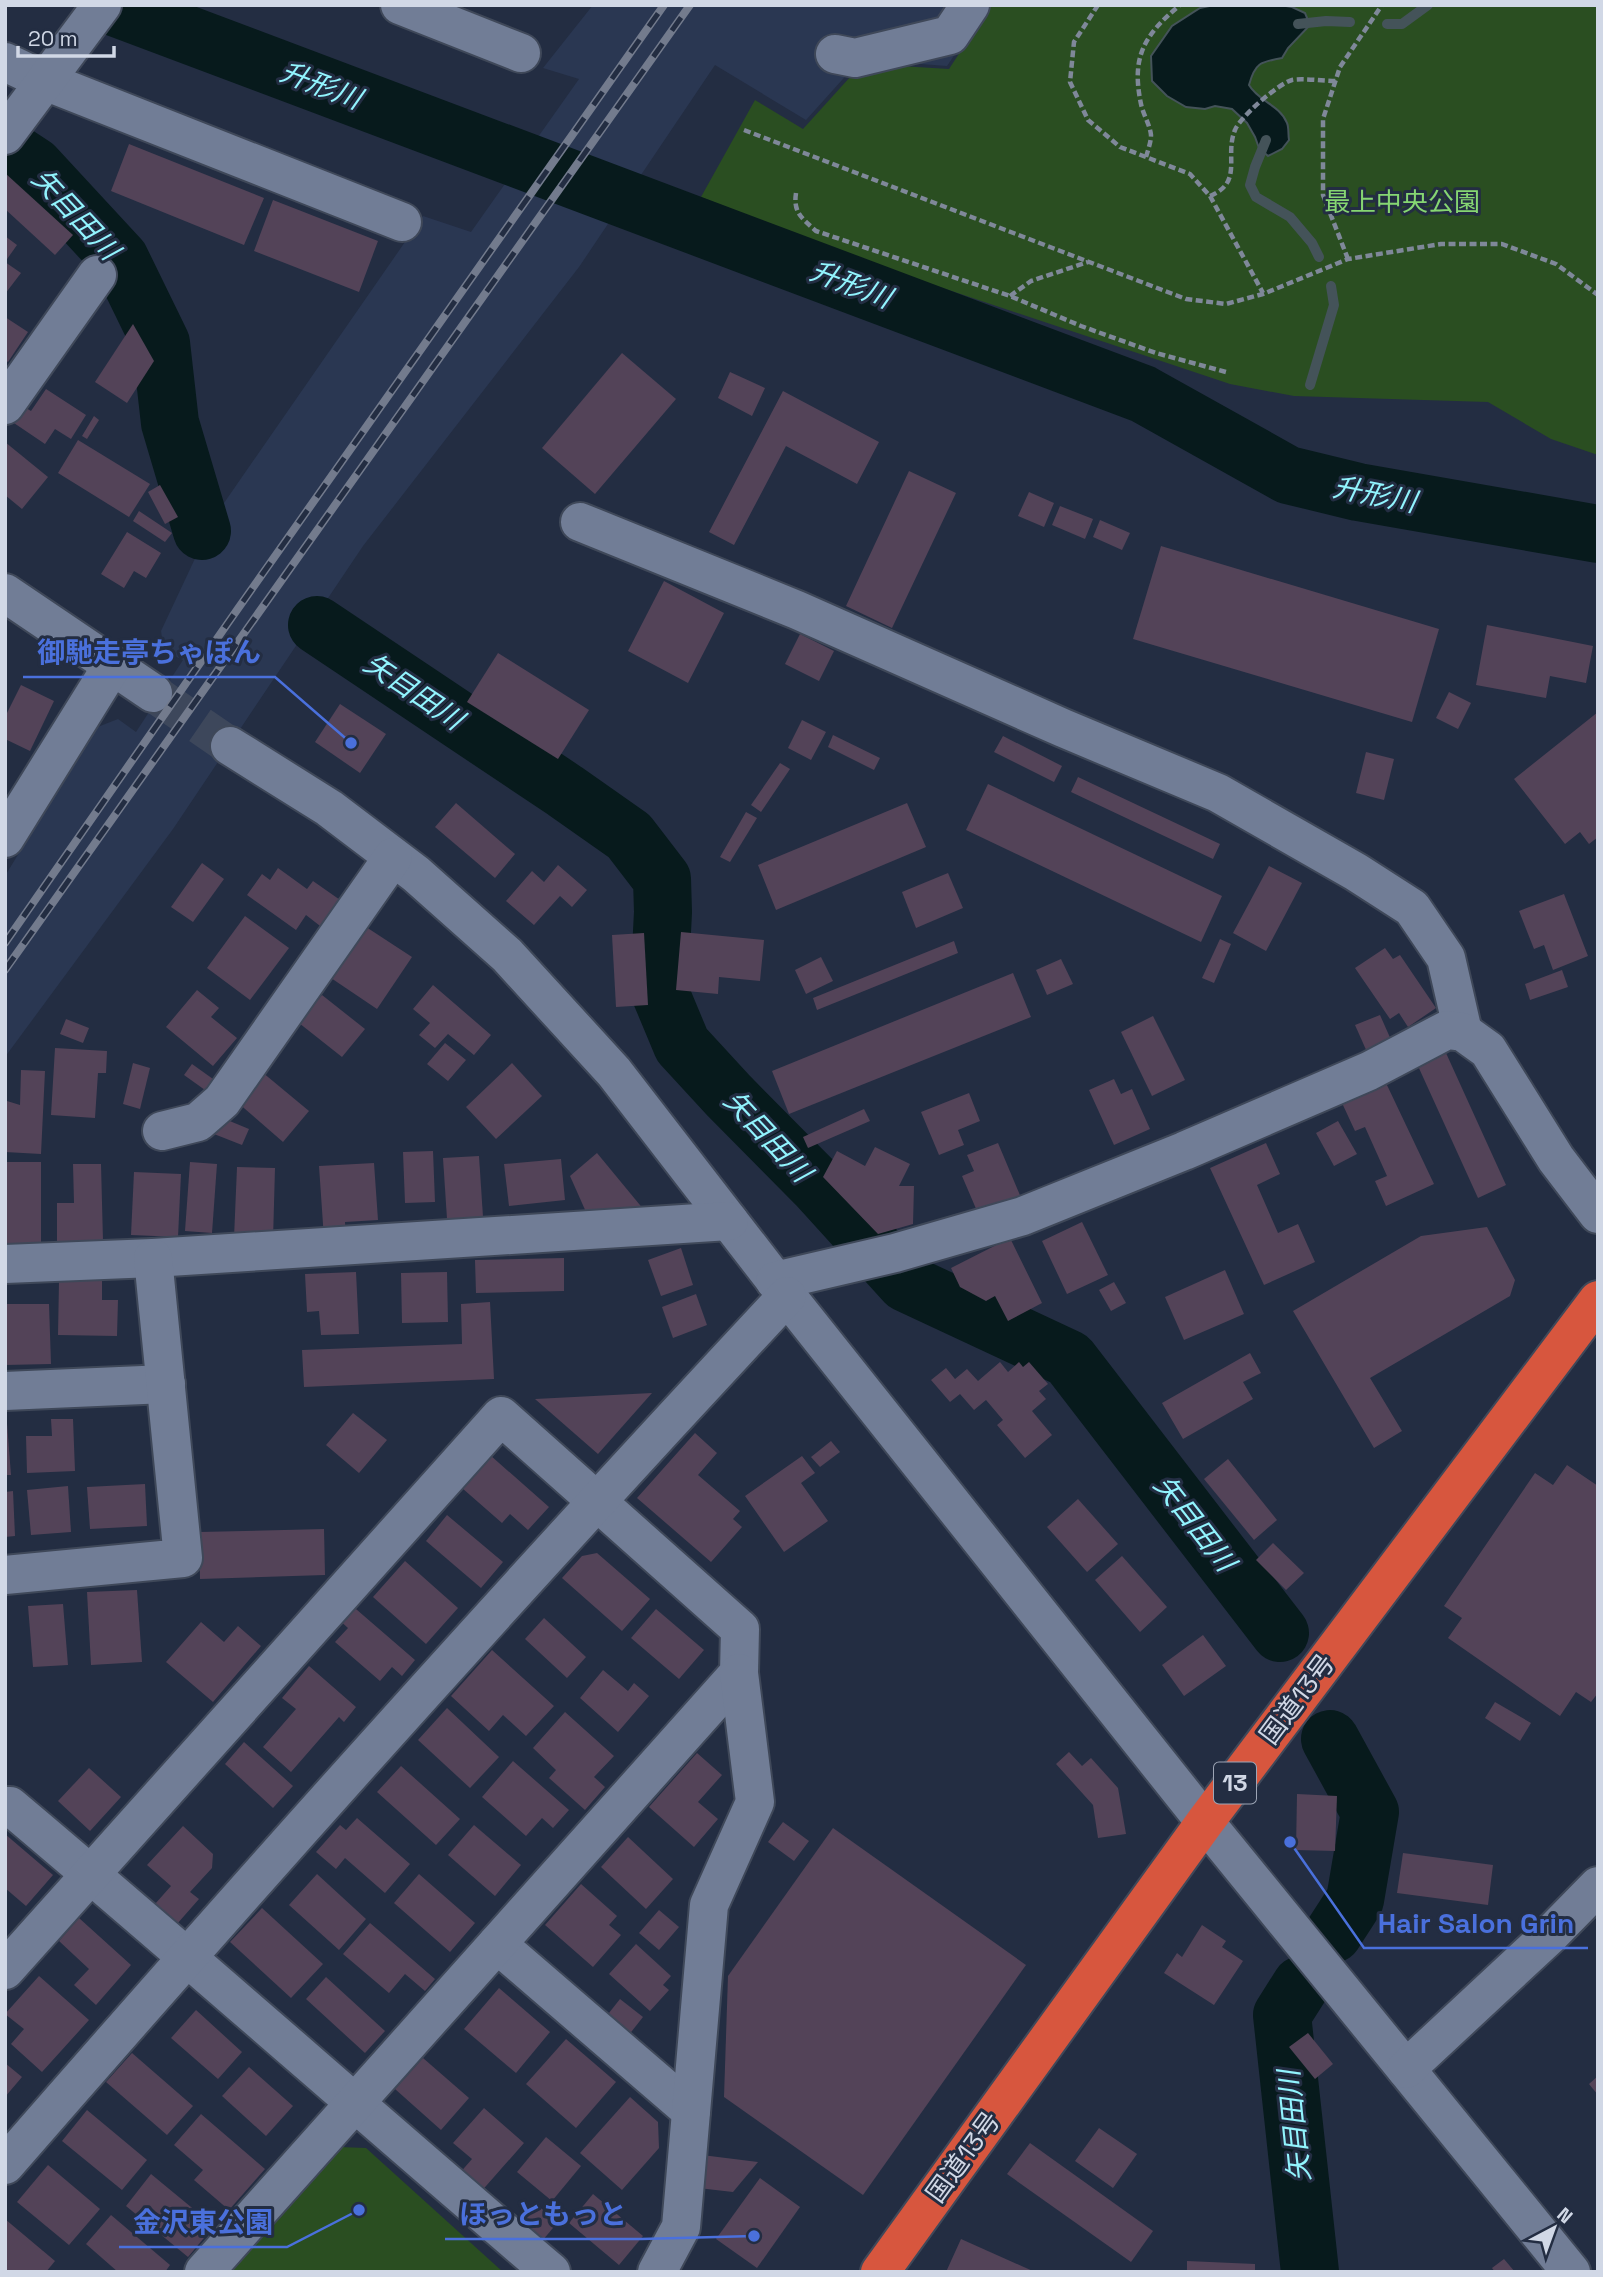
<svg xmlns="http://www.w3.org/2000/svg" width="1603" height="2277" font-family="'Space Grotesk','Noto Sans JP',sans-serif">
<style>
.built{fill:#2a3752}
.green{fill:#2a4e21}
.water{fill:#071a1c;stroke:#445359;stroke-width:2}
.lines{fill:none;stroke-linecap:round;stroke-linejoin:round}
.stream{stroke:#445359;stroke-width:10}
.river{stroke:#071a1c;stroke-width:58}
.building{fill:#534358}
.minor-tunnel{stroke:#3d475b;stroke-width:38;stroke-dasharray:38 19;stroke-linecap:butt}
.minor-casing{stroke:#3f4859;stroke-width:42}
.highway-casing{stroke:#3f4859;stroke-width:42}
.path{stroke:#7f8899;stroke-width:4.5;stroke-dasharray:7 3.5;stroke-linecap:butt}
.minor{stroke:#717d96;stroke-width:38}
.highway{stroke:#d7563e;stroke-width:38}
.rail-casing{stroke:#737b8d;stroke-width:8}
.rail{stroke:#232d42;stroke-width:5;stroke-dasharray:16;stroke-linecap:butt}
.labels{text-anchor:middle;stroke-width:6;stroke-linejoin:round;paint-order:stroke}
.shield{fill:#232d42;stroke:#9da5b5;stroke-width:2}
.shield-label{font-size:24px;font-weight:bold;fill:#d1d8e6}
.park-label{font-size:26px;fill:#86d672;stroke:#232d42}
.street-label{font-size:26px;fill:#d1d8e6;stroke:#232d42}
.water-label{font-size:28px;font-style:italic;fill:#92f4fe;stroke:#232d42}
.leader{fill:none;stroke:#4a70dc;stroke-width:2.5}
.callout-dot{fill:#4a70dc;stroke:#232d42;stroke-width:2.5}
.callout-label{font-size:28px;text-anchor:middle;font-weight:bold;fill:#4a70dc;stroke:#232d42;stroke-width:6;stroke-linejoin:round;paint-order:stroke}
</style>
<rect width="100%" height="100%" fill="#232d42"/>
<!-- built -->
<polygon class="built" points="593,5 988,5 947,66 895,62 851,70 806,120 715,65 579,267 363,546 173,829 5,1057 5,876 95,728 118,719 136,732 183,660 164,651 161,631 215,516 423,216 471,232 579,79 543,68"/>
<!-- green -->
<g class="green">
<polygon points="991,5 1598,5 1598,455 1551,439 1488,402 1294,396 1230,384 874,265 701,197 755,100 803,129 851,76 900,66 949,69"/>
<polygon points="339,2147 366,2148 503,2272 231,2272"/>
</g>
<!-- water -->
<path class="water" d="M1214,5H1280L1292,7L1305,13L1310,25L1288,48L1282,58C1260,62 1255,63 1249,85C1258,101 1280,105 1287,123C1289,127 1288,135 1289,140L1282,149L1268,156L1259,148L1255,137L1247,123L1232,109L1215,106L1205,109L1186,107L1167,96L1152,81L1151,56L1172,26L1200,8Z"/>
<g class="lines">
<!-- stream -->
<g class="stream">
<polyline points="1298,24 1326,21 1350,22"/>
<polyline points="1387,24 1402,24 1428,5"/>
<polyline points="1266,140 1255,167 1250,185 1256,197 1290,217 1312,243 1319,257"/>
<polyline points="1310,385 1334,305 1331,286"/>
</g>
<!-- river -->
<g class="river">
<polyline points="109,5 1143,394 1288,475 1358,492 1598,534"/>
<polyline points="5,147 34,166 120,259 161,343 170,423 202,531"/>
<polyline points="317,625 565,791 629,836 662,879 663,912 659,990 682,1045 728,1095 817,1185 906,1283 1069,1359 1280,1633"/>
<polyline points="1330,1739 1370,1812 1355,1900 1333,1934"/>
<polyline points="1301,1985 1282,2015 1310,2272"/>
</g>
</g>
<!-- building -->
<g class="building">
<polygon points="129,144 264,198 244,245 111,191"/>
<polygon points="5,173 73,235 55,255 5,209"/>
<polygon points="273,200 378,241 359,292 254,251"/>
<polygon points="5,236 17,245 5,262"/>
<polygon points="5,262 21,273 5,294"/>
<polygon points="5,317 28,332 8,362 5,360"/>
<polygon points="133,324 154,361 127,403 95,382"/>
<polygon points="622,353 676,399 595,494 542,448"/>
<polygon points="730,372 765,388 752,416 718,398"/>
<polygon points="46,389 86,415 71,439 55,429 45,444 11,421 21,405 31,411"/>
<polygon points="783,391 879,442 857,484 786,446 734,545 709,532"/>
<polygon points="94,416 99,420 87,439 82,436"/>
<polygon points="78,440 150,484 129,517 58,473"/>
<polygon points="5,442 48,477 22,509 5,495"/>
<polygon points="909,471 956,493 892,628 846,606"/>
<polygon points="160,485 178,517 165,524 148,492"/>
<polygon points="1029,492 1054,503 1044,527 1018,516"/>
<polygon points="1060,506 1093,519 1085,539 1052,525"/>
<polygon points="139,511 172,533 165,542 133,521"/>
<polygon points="1100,520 1130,533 1122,550 1093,537"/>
<polygon points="127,532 161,553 146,578 134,571 124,588 101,574"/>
<polygon points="1161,546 1439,629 1412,722 1133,639"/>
<polygon points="664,581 724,613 688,683 628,651"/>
<polygon points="1487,625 1593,646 1586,683 1550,676 1546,698 1476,685"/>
<polygon points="800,634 834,651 819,681 785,664"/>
<polygon points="498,653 589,710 558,759 467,702"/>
<polygon points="21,685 54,701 30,751 5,739 5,717"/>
<polygon points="1449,692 1471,703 1458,729 1436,718"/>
<polygon points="340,704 386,734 360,773 315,742"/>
<polygon points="1598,712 1598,837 1589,844 1580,832 1565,844 1514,779"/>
<polygon points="802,720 826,732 811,760 788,748"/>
<polygon points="833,735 880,758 874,770 828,747"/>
<polygon points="1003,736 1062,766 1054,782 994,752"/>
<polygon points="1366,752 1394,759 1384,800 1356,793"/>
<polygon points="780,763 790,769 761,812 751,805"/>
<polygon points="1078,777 1220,844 1213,859 1071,792"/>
<polygon points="988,784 1222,896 1201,942 966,830"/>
<polygon points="456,803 515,854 495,878 435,827"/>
<polygon points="907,803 926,847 776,910 758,865"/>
<polygon points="746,812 757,818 730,862 720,857"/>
<polygon points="202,863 224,879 193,922 171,907"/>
<polygon points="558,865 587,890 572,907 560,896 534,925 506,901 532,871 544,882"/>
<polygon points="1269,866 1302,883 1266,951 1233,933"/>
<polygon points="278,868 307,889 313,881 343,902 324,929 306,915 296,930 247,895 262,874 270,880"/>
<polygon points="948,873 963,908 916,928 902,892"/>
<polygon points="1564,894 1588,956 1553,970 1544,945 1534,949 1519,911"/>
<polygon points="245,916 289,948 250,1000 207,968"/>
<polygon points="363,925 412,957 377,1009 328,976"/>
<polygon points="681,932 764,940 760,981 719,977 718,994 676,990"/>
<polygon points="644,933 648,1005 616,1007 612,935"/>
<polygon points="1220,939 1231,944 1214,983 1202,978"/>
<polygon points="954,941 958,953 817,1010 813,998"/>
<polygon points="1385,948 1393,959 1400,955 1436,1008 1408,1027 1399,1013 1390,1019 1355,968"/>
<polygon points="821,957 833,981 806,994 795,970"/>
<polygon points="1061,959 1073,984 1047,995 1036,970"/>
<polygon points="1562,970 1568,987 1530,1000 1525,984"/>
<polygon points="1013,973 1031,1017 789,1114 772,1071"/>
<polygon points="433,985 491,1035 474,1055 448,1034 435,1048 419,1035 430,1023 413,1009"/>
<polygon points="197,990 219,1008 211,1017 237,1038 213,1066 166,1027"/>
<polygon points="322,995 365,1029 342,1057 299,1023"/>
<polygon points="1380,1015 1392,1042 1367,1052 1355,1025"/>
<polygon points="1153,1016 1185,1080 1152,1096 1121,1032"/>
<polygon points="66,1019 89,1028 83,1043 60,1034"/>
<polygon points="445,1043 466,1060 448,1081 427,1064"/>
<polygon points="55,1048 107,1051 106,1073 98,1073 95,1118 51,1115"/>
<polygon points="1446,1053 1506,1185 1478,1198 1418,1066"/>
<polygon points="133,1063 150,1068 140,1109 123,1104"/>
<polygon points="512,1063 542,1096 496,1139 466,1107"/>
<polygon points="192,1064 213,1079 205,1090 184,1075"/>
<polygon points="21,1070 45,1071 41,1154 5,1152 7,1101 20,1105"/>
<polygon points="262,1072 309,1111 283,1142 237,1102"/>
<polygon points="1114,1079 1121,1094 1132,1089 1150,1129 1114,1145 1089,1090"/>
<polygon points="1386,1083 1434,1184 1386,1206 1375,1181 1387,1176 1365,1127 1355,1131 1342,1103"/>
<polygon points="969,1093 980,1121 958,1130 964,1145 939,1155 921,1112"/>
<polygon points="864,1109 870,1121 808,1148 803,1137"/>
<polygon points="220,1117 249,1129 242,1145 214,1134"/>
<polygon points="1338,1121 1357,1154 1334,1166 1316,1133"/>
<polygon points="998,1143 1022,1200 980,1218 962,1176 974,1171 967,1155"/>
<polygon points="1266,1143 1280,1174 1257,1185 1278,1233 1298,1224 1315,1262 1264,1285 1210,1168"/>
<polygon points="875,1147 910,1164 899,1186 914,1186 913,1224 878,1234 823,1177 837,1151 865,1166"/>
<polygon points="433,1151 435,1202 405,1203 403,1152"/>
<polygon points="597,1153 649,1216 590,1221 570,1176"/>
<polygon points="479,1156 483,1217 447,1219 443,1158"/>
<polygon points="561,1159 565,1200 509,1206 504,1164"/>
<rect x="5" y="1162" width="36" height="83"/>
<polygon points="190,1162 217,1164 212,1233 185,1231"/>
<polygon points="374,1163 378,1220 345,1222 346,1238 324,1239 319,1166"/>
<polygon points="73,1164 101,1164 103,1241 57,1241 57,1203 74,1203"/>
<polygon points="237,1167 275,1168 273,1240 234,1238"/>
<polygon points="134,1172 181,1174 178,1237 131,1235"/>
<polygon points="1082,1222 1108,1275 1067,1294 1042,1241"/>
<polygon points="1487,1227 1515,1280 1510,1296 1370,1378 1402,1431 1374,1448 1293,1311 1421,1236"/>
<polygon points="1010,1238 1042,1303 1008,1321 995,1296 986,1301 960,1287 951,1268"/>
<polygon points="681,1248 693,1285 661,1296 648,1260"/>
<polygon points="564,1258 564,1291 476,1293 475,1260"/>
<polygon points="1225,1270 1244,1314 1184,1340 1165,1297"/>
<polygon points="356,1272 359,1334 321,1335 319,1311 307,1312 305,1274"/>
<polygon points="447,1272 448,1322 402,1323 401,1273"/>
<polygon points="59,1281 102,1281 102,1300 118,1300 117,1336 58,1335"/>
<polygon points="1114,1282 1126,1303 1111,1311 1099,1290"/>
<polygon points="696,1294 707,1325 673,1338 662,1307"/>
<polygon points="490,1302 494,1379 304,1387 302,1350 462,1344 461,1304"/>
<polygon points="5,1304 49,1304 51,1364 5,1365"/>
<polygon points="1250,1353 1261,1373 1243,1382 1253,1399 1183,1439 1162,1403"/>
<polygon points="1000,1362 1008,1372 1019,1362 1023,1367 1029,1362 1048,1384 1039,1391 1046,1399 1032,1411 1052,1435 1025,1458 997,1425 1003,1420 986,1400 974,1410 960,1394 950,1402 931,1380 946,1368 955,1379 967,1369 978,1381"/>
<polygon points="652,1393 598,1454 535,1399"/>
<polygon points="353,1413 387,1440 359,1473 326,1445"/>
<polygon points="51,1419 73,1419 75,1471 27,1473 26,1436 52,1436"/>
<polygon points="5,1423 7,1423 11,1475 5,1475"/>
<polygon points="695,1433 717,1453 698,1475 740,1511 733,1519 742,1527 711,1562 637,1498"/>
<polygon points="831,1441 840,1452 820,1467 811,1457"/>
<polygon points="490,1455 549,1507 528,1530 510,1514 502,1523 462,1488"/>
<polygon points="802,1456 815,1473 801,1483 828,1521 784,1552 745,1496"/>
<polygon points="1228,1459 1277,1520 1254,1540 1204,1479"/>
<polygon points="1567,1465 1598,1486 1598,1693 1591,1702 1576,1692 1560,1716 1448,1638 1462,1618 1444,1606 1535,1473 1553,1485"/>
<polygon points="145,1484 147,1526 90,1529 87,1487"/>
<polygon points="68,1486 71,1532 31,1535 27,1490"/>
<polygon points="13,1491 15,1536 5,1537 5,1492"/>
<polygon points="1078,1499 1118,1544 1087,1572 1047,1527"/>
<polygon points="447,1515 503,1562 481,1588 426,1541"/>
<polygon points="324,1529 325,1575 200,1579 199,1532"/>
<polygon points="1273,1543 1304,1573 1286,1590 1256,1560"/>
<polygon points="597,1553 650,1599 622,1631 562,1578 582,1556"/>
<polygon points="1122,1556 1167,1607 1140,1632 1095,1580"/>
<polygon points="405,1561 458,1608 426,1644 373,1597"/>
<polygon points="137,1590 142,1662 91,1665 87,1592"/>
<polygon points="349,1603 415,1660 402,1676 392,1667 380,1681 335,1642 348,1628 337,1618"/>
<polygon points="63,1604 68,1665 33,1667 28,1606"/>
<polygon points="656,1609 704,1650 679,1679 631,1638"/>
<polygon points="544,1618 586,1657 567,1678 525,1639"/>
<polygon points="201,1622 224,1642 238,1626 261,1646 213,1702 166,1662"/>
<polygon points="1203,1635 1226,1666 1184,1696 1162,1665"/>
<polygon points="492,1650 554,1706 526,1736 503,1715 489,1731 451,1696"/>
<polygon points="309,1666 356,1707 344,1722 339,1717 291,1772 263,1747 296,1709 282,1698"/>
<polygon points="603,1670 628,1691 634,1683 649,1696 618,1732 580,1698"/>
<polygon points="1495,1702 1531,1723 1520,1741 1485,1718"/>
<polygon points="447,1708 499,1757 470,1788 418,1740"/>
<polygon points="565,1712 614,1756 594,1777 605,1787 585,1810 549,1778 556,1770 533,1748"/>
<polygon points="244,1742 293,1786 273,1808 225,1764"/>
<polygon points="1069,1752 1082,1766 1091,1758 1118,1788 1126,1834 1098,1838 1093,1805 1056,1764"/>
<polygon points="697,1753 722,1775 698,1802 718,1819 694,1847 649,1807"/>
<polygon points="513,1761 569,1810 553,1828 542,1818 526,1836 482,1797"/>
<polygon points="401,1766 460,1819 436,1845 377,1792"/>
<polygon points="89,1768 121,1797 90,1831 58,1801"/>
<polygon points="1297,1794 1337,1796 1335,1851 1296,1850"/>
<polygon points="357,1818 410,1864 385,1893 345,1858 336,1869 316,1852 340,1825 346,1830"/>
<polygon points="783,1822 809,1841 794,1861 768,1842"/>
<polygon points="474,1825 521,1865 495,1896 448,1855"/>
<polygon points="183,1826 213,1854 212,1868 190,1892 199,1899 177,1924 155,1904 171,1886 147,1865"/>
<polygon points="833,1828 1026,1965 863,2195 724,2097 728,1976"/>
<polygon points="5,1834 53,1875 26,1906 5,1888"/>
<polygon points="628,1837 673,1879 646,1909 601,1867"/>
<polygon points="1403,1853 1493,1865 1488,1905 1397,1893"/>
<polygon points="317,1874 366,1919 339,1950 289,1905"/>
<polygon points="419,1874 475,1923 450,1952 394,1903"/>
<polygon points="581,1884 617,1916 609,1925 621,1935 593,1967 545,1925"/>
<polygon points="262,1908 323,1964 291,1998 230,1942"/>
<polygon points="659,1910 679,1927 659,1950 639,1933"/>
<polygon points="79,1918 131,1965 96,2005 74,1985 89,1969 59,1941"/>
<polygon points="370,1923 435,1979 425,1991 405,1974 389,1993 343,1954"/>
<polygon points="1202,1925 1226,1941 1222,1947 1243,1961 1214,2005 1164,1973 1177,1953 1182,1957"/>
<polygon points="636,1944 671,1976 663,1985 669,1990 650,2011 609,1974"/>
<polygon points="39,1976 89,2020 42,2072 11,2044 24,2029 5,2014"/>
<polygon points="326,1977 385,2031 365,2053 306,1999"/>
<polygon points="499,1988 550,2032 516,2073 464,2029"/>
<polygon points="620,1999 643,2017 628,2036 605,2018"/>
<polygon points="196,2010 242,2052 218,2079 171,2038"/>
<polygon points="1308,2033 1333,2064 1315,2079 1289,2047"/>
<polygon points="566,2039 616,2082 576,2128 526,2084"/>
<polygon points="132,2053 193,2106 167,2135 106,2082"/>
<polygon points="423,2058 469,2098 441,2130 395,2089"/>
<polygon points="5,2063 22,2077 5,2097"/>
<polygon points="249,2067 293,2106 266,2136 222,2096"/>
<polygon points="1598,2076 1598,2095 1589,2084"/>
<polygon points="630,2097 658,2122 659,2148 622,2190 580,2153"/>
<polygon points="484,2108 524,2143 479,2194 458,2175 472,2159 453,2143"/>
<polygon points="87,2110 147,2160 122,2190 62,2141"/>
<polygon points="201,2114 265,2169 229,2210 194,2180 203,2170 174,2145"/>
<polygon points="1099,2128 1137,2154 1113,2188 1075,2161"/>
<polygon points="546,2137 581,2166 552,2201 517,2172"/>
<polygon points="1030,2143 1153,2231 1131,2262 1007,2174"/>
<polygon points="702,2155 758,2162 733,2192 698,2188"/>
<polygon points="48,2165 100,2209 69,2245 17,2202"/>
<polygon points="151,2174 214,2226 188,2257 126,2206"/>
<polygon points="760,2178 800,2207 757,2268 716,2239"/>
<polygon points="593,2194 643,2236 619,2265 569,2223"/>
<polygon points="537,2205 558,2222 537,2247 517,2230"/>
<polygon points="111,2215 170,2265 165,2272 118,2272 86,2244"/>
<polygon points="5,2219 55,2261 46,2272 5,2272"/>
<polygon points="961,2239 1035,2272 946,2272"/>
<polygon points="1504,2259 1515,2272 1495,2272 1492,2268"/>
<polygon points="1187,2261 1255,2264 1255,2272 1187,2272"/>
</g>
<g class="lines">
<!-- minor-tunnel -->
<polyline class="minor-tunnel" points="153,693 230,746"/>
<defs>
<g id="minor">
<polyline points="400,5 521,53"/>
<polyline points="835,54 855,58 950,35 970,5"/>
<polyline points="5,62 45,81 402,222"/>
<polyline points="5,135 102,5"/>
<polyline points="5,405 97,275"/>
<polyline points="580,522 797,610 1063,728 1218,793 1356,872 1412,908 1446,958 1463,1032"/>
<polyline points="5,593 153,693"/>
<polyline points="230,746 329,808 416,874 507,955 614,1072 787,1296 1205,1822 1571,2272"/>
<polyline points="5,838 112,666"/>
<polyline points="162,1131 198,1122 222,1101 393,857"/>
<polyline points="5,1264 153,1258 729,1221"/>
<polyline points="775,1281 895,1253 1023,1216 1184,1151 1369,1071 1447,1030 1463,1032 1488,1050 1556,1159 1598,1214"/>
<polyline points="5,1391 166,1384"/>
<polyline points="5,1575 183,1558 153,1258"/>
<path d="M5,1806H10C192,1959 370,2118 551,2272"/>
<polyline points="497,1944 691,2111"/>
<polyline points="5,1970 501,1416 740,1629 739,1673 204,2272"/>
<polyline points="1406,2069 1551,1934 1598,1886"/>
<path d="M5,2165C261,1871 521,1581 787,1296"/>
<polyline points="657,2272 681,2227 709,1905 755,1802 739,1673"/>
</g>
<polyline id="highway" points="880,2272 1205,1822 1598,1300"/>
</defs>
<!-- minor casing -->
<use href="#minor" class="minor-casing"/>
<!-- highway casing -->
<use href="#highway" class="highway-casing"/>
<!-- path -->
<g class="path">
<polyline points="1098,5 1074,42 1070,82 1088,120 1120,147 1190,174 1210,196 1263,293"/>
<polyline points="744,130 1186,299 1226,304 1263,294 1348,259 1441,244 1502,244 1556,264 1598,295"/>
<path d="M1146,157C1148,150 1151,142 1151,135C1150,125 1143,114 1141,104C1131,57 1144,35 1180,5"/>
<path d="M796,193C793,213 802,218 816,231L1010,296L1081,326L1156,353L1226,372"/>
<path d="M1210,196C1244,182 1224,156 1235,130C1240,117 1278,84 1292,80C1302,78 1324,81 1336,81"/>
<polyline points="1348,259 1323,195 1323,119 1340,67 1382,5"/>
<polyline points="1010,296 1031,281 1088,262"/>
</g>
<!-- minor -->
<use href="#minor" class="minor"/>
<!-- highway -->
<use href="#highway" class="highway"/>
<defs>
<g id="rail">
<polyline points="5,943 237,610 664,5"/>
<polyline points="5,970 690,5"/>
</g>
</defs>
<!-- rail casing -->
<use href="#rail" class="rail-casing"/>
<!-- rail -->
<use href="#rail" class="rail"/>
</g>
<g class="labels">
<!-- shield labels -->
<rect class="shield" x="1214" y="1762.5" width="42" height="41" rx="5"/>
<g class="shield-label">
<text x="1235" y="1791">13</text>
</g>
<!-- park labels -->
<g class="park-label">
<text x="1402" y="211">最上中央公園</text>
</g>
<!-- street labels -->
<g class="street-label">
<text transform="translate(1297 1699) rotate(-53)" y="9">国道13号</text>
<text transform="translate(963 2157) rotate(-54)" y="9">国道13号</text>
</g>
<!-- water labels -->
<g class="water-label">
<text transform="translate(321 85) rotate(21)" y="10">升形川</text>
<text transform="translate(76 214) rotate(47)" y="10">矢目田川</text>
<text transform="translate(851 284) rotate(21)" y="10">升形川</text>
<text transform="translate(1375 494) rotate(11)" y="10">升形川</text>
<text transform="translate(414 691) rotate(34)" y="10">矢目田川</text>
<text transform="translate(768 1136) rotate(47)" y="10">矢目田川</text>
<text transform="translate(1195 1523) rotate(52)" y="10">矢目田川</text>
<text transform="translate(1294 2126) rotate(-96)" y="10">矢目田川</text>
</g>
</g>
<!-- callouts -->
<path class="leader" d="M351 743L275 677H23M1290 1842L1364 1948H1588M754 2236L641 2239H445M359 2210L287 2247H119"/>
<g class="callout-dot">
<circle cx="351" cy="743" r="7"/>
<circle cx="1290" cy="1842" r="7"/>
<circle cx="754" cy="2236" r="7"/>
<circle cx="359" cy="2210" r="7"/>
</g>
<g class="callout-label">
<text x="149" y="662">御馳走亭ちゃぽん</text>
<text x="1476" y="1933">Hair Salon Grin</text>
<text x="543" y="2224">ほっともっと</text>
<text x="203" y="2232">金沢東公園</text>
</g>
<!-- border -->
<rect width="1603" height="2277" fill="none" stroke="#d1d8e6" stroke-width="14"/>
<!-- north arrow -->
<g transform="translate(1554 2228) rotate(41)" stroke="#232d42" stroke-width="5" paint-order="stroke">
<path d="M0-5L12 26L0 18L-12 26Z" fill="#d1d8e6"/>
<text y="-10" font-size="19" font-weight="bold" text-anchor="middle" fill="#d1d8e6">N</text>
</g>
<!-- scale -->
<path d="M18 46v10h96v-10" fill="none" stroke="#d1d8e6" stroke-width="3.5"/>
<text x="28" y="46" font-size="21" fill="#d1d8e6" stroke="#232d42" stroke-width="5" paint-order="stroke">20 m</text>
</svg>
